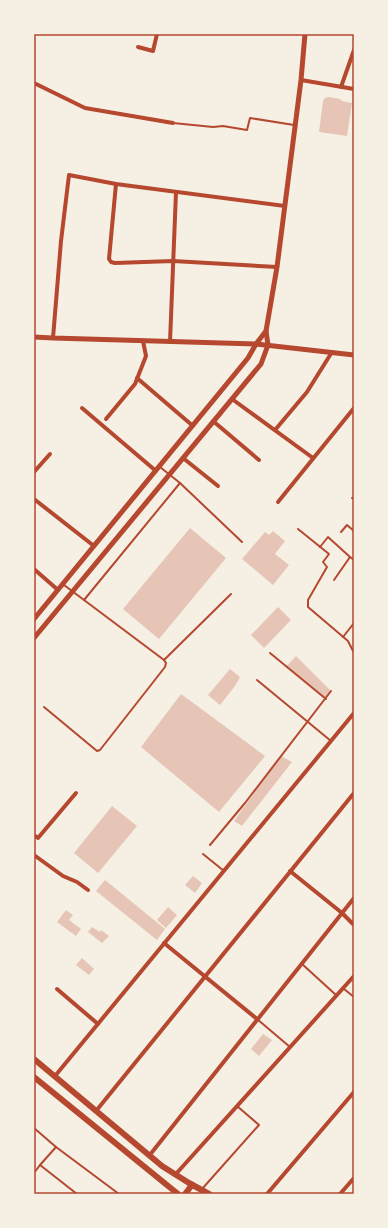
<svg xmlns="http://www.w3.org/2000/svg" width="388" height="1228" font-family="Manrope,sans-serif">
<style>
.building{fill:#e6c5b7}
.lines{fill:none;stroke-linecap:round;stroke-linejoin:round}
.service{stroke:#b5482f;stroke-width:2}
.minor{stroke:#b5482f;stroke-width:4}
.tertiary{stroke:#b5482f;stroke-width:5}
.primary{stroke:#b5482f;stroke-width:6}
.neatline{fill:none;stroke:#b5482f;stroke-width:1.5}
</style>
<rect width="100%" height="100%" fill="#f6efe4"/>
<!-- building -->
<g class="building">
<polygon points="328,97 340,99 342,101 352,103 347,136 319,132 323,101 325,98"/>
<polygon points="190,528 226,558 159,639 123,609"/>
<polygon points="273,531 285,541 275,554 289,565 273,585 242,559 265,532 269,535"/>
<polygon points="278,607 291,620 264,648 251,635"/>
<polygon points="296,656 331,691 326,699 286,667"/>
<polygon points="230,669 240,677 235,686 220,705 208,695"/>
<polygon points="181,694 265,756 219,812 141,747"/>
<polygon points="281,756 292,762 242,826 234,821"/>
<polygon points="112,806 137,826 98,873 74,853"/>
<polygon points="193,876 202,883 195,893 185,885"/>
<polygon points="105,880 165,929 157,940 96,891"/>
<polygon points="168,907 177,915 166,928 157,920"/>
<polygon points="66,910 73,915 69,920 81,929 76,936 57,922"/>
<polygon points="92,927 100,932 101,930 109,936 102,943 88,932"/>
<polygon points="82,958 94,969 89,975 76,965"/>
<polygon points="263,1034 272,1040 259,1056 251,1049"/>
</g>
<g class="lines">
<!-- service -->
<g class="service">
<polyline points="173,123 213,127 223,126 247,130 250,118 294,125"/>
<polyline points="160,467 180,483 242,542"/>
<polyline points="352,498 354,499"/>
<polyline points="298,529 329,554 323,562 327,567 308,600 308,607 348,641 354,653"/>
<polyline points="341,532 347,525 354,531"/>
<polyline points="320,547 328,537 350,557"/>
<polyline points="334,580 350,557 354,560"/>
<polyline points="84,600 180,483"/>
<polyline points="343,637 354,623"/>
<polyline points="270,653 326,699"/>
<polyline points="164,660 231,594"/>
<polyline points="257,680 331,741"/>
<polyline points="44,707 97,751 100,750 165,667 166,663 164,660 64,585"/>
<polyline points="210,845 245,803 331,691"/>
<polyline points="203,854 224,871"/>
<polyline points="302,964 336,995"/>
<polyline points="344,989 354,997"/>
<polyline points="257,1019 290,1047"/>
<polyline points="34,1128 56,1147 119,1194"/>
<polyline points="40,1165 56,1147"/>
<polyline points="34,1173 40,1165 77,1194"/>
<polyline points="202,1189 259,1125 237,1106"/>
</g>
<!-- minor -->
<g class="minor">
<polyline points="138,47 153,51 157,34"/>
<polyline points="301,80 354,89"/>
<polyline points="34,83 85,108 173,123"/>
<polyline points="341,87 354,50"/>
<polyline points="116,184 109,259 111,262 115,263 173,261 277,267"/>
<polyline points="53,338 61,241 69,175 116,184 285,206"/>
<polyline points="170,342 176,192"/>
<polyline points="137,378 193,426"/>
<polyline points="232,399 313,458"/>
<polyline points="82,408 156,471"/>
<polyline points="106,419 135,384 146,356 143,341"/>
<polyline points="213,421 259,460"/>
<polyline points="275,430 307,392 332,352"/>
<polyline points="183,458 218,486"/>
<polyline points="34,472 50,454"/>
<polyline points="34,499 94,546"/>
<polyline points="278,502 354,408"/>
<polyline points="34,569 58,590"/>
<polyline points="34,835 38,838 76,793"/>
<polyline points="34,855 63,876 77,882 88,890"/>
<polyline points="290,871 342,913 354,925"/>
<polyline points="164,943 257,1019"/>
<polyline points="57,989 98,1024"/>
<polyline points="55,1076 354,713"/>
<polyline points="96,1111 354,793"/>
<polyline points="149,1156 354,898"/>
<polyline points="175,1175 354,976"/>
<polyline points="267,1194 354,1092"/>
<polyline points="340,1194 354,1178"/>
</g>
<!-- tertiary -->
<g class="tertiary">
<polyline points="34,337 53,338 256,344 354,355"/>
<polyline points="34,619 248,358 256,344 266,331"/>
<polyline points="34,638 261,364 268,345 266,331 277,267 301,80 305,34"/>
</g>
<!-- primary -->
<g class="primary">
<polyline points="34,1059 162,1166 189,1183 209,1194"/>
<polyline points="34,1077 178,1194"/>
<polyline points="185,1194 192,1185"/>
</g>
</g>
<!-- border -->
<rect width="388" height="1228" fill="none" stroke="#f6efe4" stroke-width="70"/>
<rect x="35" y="35" width="318" height="1158" class="neatline"/>
</svg>
